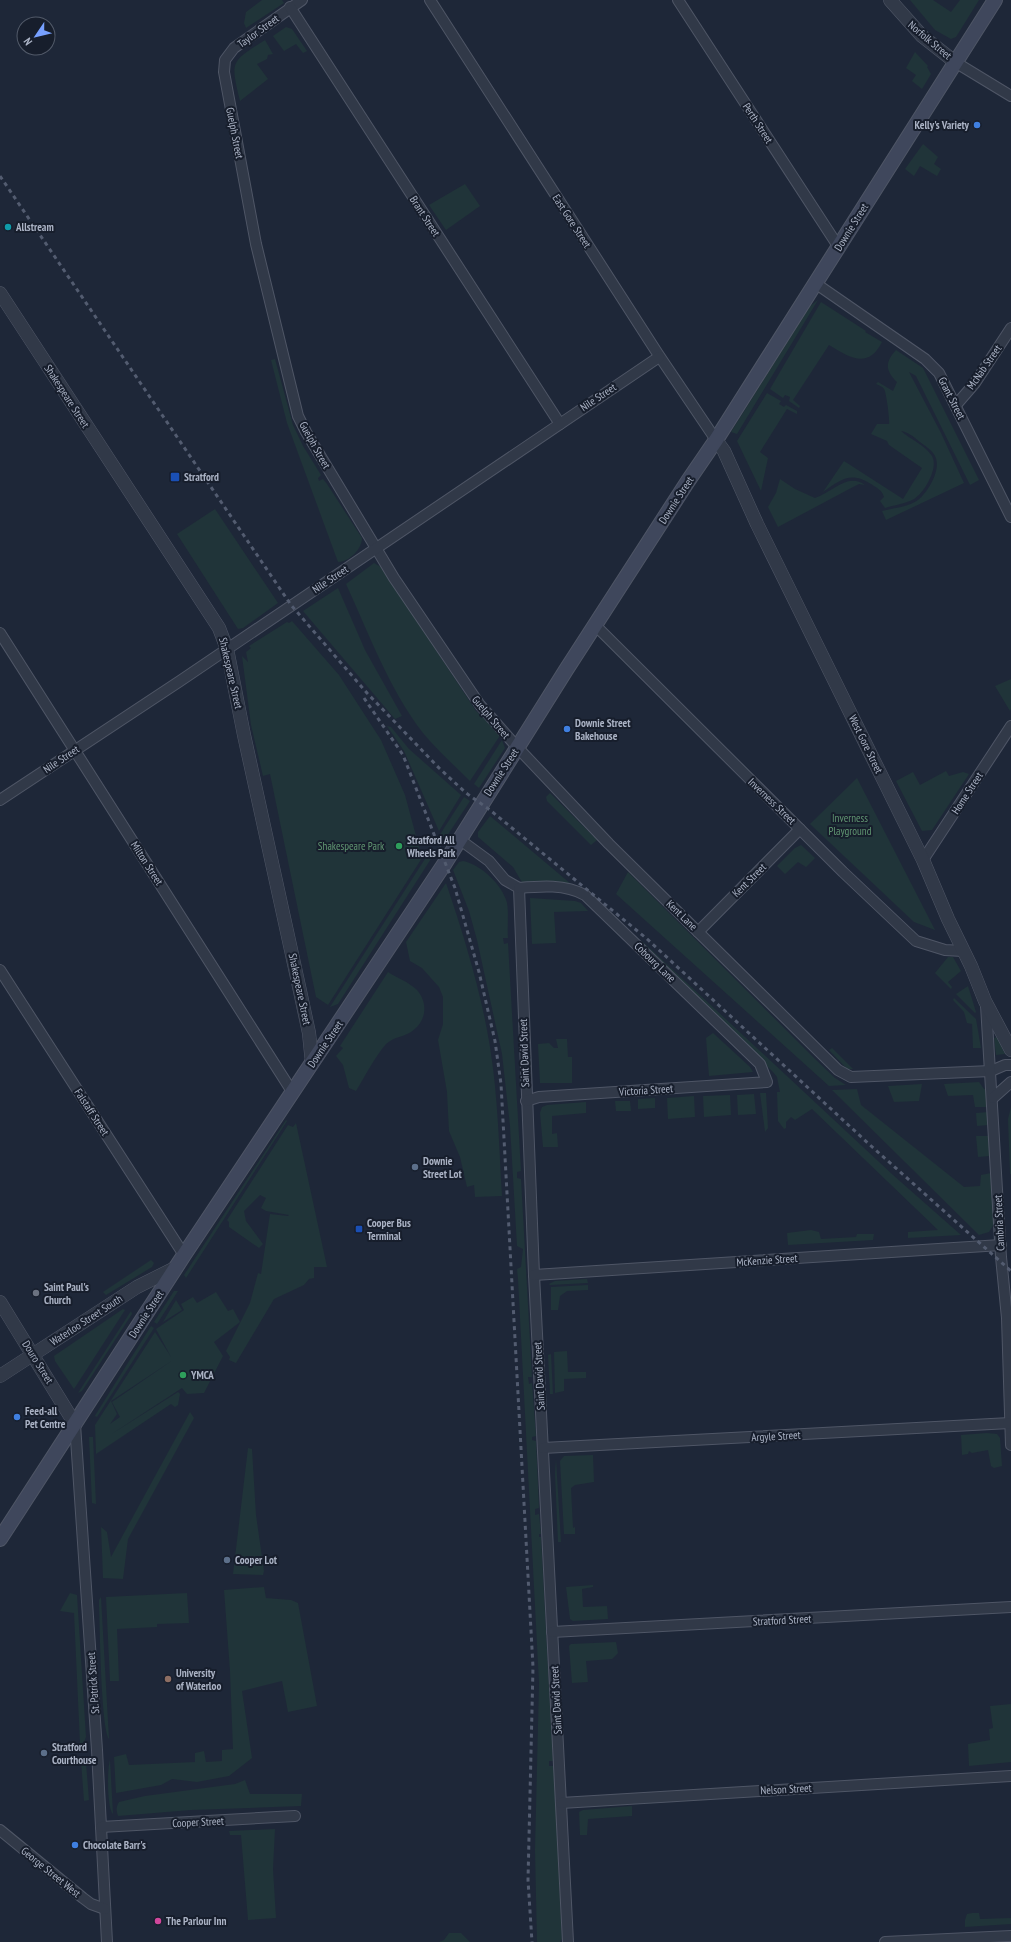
<svg xmlns="http://www.w3.org/2000/svg" width="1011" height="1942" font-family="'PT Sans Narrow',sans-serif">
<style>
.green{fill:#203439;fill-rule:evenodd}
.lines{fill:none;stroke-linecap:round;stroke-linejoin:round}
.minor-casing{stroke:#4f5666;stroke-width:12}
.tertiary-casing{stroke:#4f5666;stroke-width:14}
.secondary-casing{stroke:#4f5666;stroke-width:16}
.minor{stroke:#313948;stroke-width:10}
.tertiary{stroke:#313948;stroke-width:13}
.secondary{stroke:#3f475c;stroke-width:14}
.rail{stroke:#535c70;stroke-width:3;stroke-dasharray:4 4;stroke-linecap:butt}
.shop-dot{fill:#3f7fe0;stroke:#171e2c;stroke-width:1.5}
.culture-dot{fill:#0f9aa8;stroke:#171e2c;stroke-width:1.5}
.transit-dot{fill:#1a4fb4;stroke:#171e2c;stroke-width:1.5}
.leisure-dot{fill:#2e9e5b;stroke:#171e2c;stroke-width:1.5}
.service-dot{fill:#5c6f8a;stroke:#171e2c;stroke-width:1.5}
.worship-dot{fill:#6b7280;stroke:#171e2c;stroke-width:1.5}
.education-dot{fill:#8d6e63;stroke:#171e2c;stroke-width:1.5}
.hotel-dot{fill:#d1479c;stroke:#171e2c;stroke-width:1.5}
.labels{text-anchor:middle;stroke-width:4;stroke-linejoin:round;paint-order:stroke}
.street-label{font-size:11px;fill:#abb3c5;stroke:#171e2c}
.poi-label{font-size:11px;font-weight:bold;fill:#abb3c5;stroke:#171e2c;text-anchor:start}
.park-label{font-size:11px;fill:#619772;stroke:#171e2c}
</style>
<rect width="100%" height="100%" fill="#1e2738"/>
<!-- green -->
<g class="green">
<polygon points="262,0 282,0 284,3 246,28 244,23 246,12"/>
<polygon points="910,0 933,0 951,12 960,0 979,0 956,37 951,39 935,30"/>
<polygon points="286,27 292,29 307,51 303,53 296,44 284,51 273,36"/>
<path d="M265,40L273,54L268,55L267,59L257,64L268,79L240,101C230,60 231,62 265,40Z"/>
<polygon points="915,52 928,66 927,67 931,74 922,89 912,81 916,75 906,68"/>
<polygon points="923,144 938,157 934,164 941,169 937,176 920,166 914,176 905,169"/>
<polygon points="465,184 480,206 446,230 429,205"/>
<polygon points="818,300 740,429 737,434 731,432 810,306"/>
<path d="M821,302L866,331L865,332L882,342C868,370 849,357 829,345L793,400L800,406L799,408L789,401L790,397L785,395L783,398L770,389Z"/>
<path d="M896,350L923,368L979,480L970,485L916,376L909,372L941,433L964,483L886,520L882,511C893,508 909,507 918,500C928,492 942,469 935,456C932,450 925,446 920,442C914,437 908,432 901,431C910,439 926,446 932,456C939,468 924,493 914,499C905,504 894,505 885,508L880,501L884,497C882,490 877,488 871,484C851,471 841,479 823,492L844,461L903,499L922,468L889,445L887,441L871,434L877,424H889C890,420 886,391 884,389C883,387 879,385 876,384L878,382L893,391L897,382C885,371 885,362 896,350Z"/>
<path d="M275,359L293,425L303,446L321,475L318,478L319,481L323,479L327,484L362,538C362,549 349,562 338,562L287,423L271,360Z"/>
<polygon points="767,393 781,401 779,404 784,407 786,405 797,411 797,414 787,409 760,452 768,458 761,491 737,441"/>
<path d="M780,479L795,489L815,498C832,493 847,472 865,485L859,484L853,487L778,527L768,507L776,493Z"/>
<polygon points="215,509 278,603 243,628 238,629 177,534"/>
<path d="M374,563L381,567L476,711L501,734L470,781C454,765 437,750 423,733C389,689 369,634 346,584Z"/>
<polygon points="338,588 365,650 402,716 395,719 303,611"/>
<polygon points="292,621 339,675 381,740 405,795 422,858 328,1005 316,997 270,774 263,776 251,725 242,656 248,662 246,652 251,648 249,646 287,622 289,623"/>
<polygon points="1011,679 1011,709 1010,711 995,686"/>
<polygon points="387,726 391,727 409,749 461,795 439,831 404,751"/>
<polygon points="502,740 505,748 479,788 474,784"/>
<polygon points="946,771 949,776 963,772 969,774 932,830 922,831 896,781 913,772 920,785"/>
<polygon points="857,778 935,930 914,922 810,824"/>
<polygon points="550,793 597,840 591,845 547,801 546,797"/>
<polygon points="464,797 470,801 443,842 439,836"/>
<polygon points="490,816 571,884 550,881 523,884 513,867 478,837 478,832"/>
<polygon points="801,845 815,858 806,867 798,862 785,874 777,866 795,848"/>
<polygon points="432,848 436,851 338,1004 330,1007"/>
<path d="M463,861C480,864 503,885 507,903C509,914 507,927 508,938H503L504,944L508,943L521,1171L517,1172V1178L521,1179L532,1377H528L529,1384L532,1383L536,1436L532,1437V1440L536,1441L539,1508L535,1509V1515L539,1514L541,1534H539V1537H541L553,1761H549V1766H554L562,1939L560,1942H537L535,1850L539,1683L518,1279L517,1269L521,1267L523,1249L517,1246L510,1126L502,1054L477,940L469,911L453,870L459,862Z"/>
<polygon points="628,872 814,1058 835,1078 846,1085 829,1086 616,894"/>
<path d="M446,883C464,936 481,991 490,1047C498,1097 499,1146 502,1196L475,1197L474,1185L467,1187L460,1157L449,1131L447,1092L438,1040L443,1024V997L439,987L422,968L410,961L406,942Z"/>
<polygon points="530,898 575,901 581,903 588,911 554,912 556,943 532,944"/>
<polygon points="642,941 893,1175 961,1235 908,1238 908,1232 938,1230 812,1109 795,1120 791,1117 786,1122 786,1128 784,1129 778,1121 777,1092 780,1092 777,1077 773,1072 641,942"/>
<polygon points="948,957 953,957 961,971 948,982 952,987 951,989 935,973"/>
<path d="M388,972C397,978 409,982 417,990C429,1004 426,1022 411,1032C404,1037 395,1036 386,1044C376,1055 364,1078 356,1091L349,1088L343,1065L336,1056L343,1048L340,1046Z"/>
<polygon points="968,986 976,1012 975,1013 956,994"/>
<polygon points="954,998 976,1019 981,1048 973,1048 972,1024 967,1023 964,1012 953,1000"/>
<polygon points="713,1033 750,1067 753,1072 709,1076 706,1038"/>
<polygon points="997,1037 1005,1054 996,1055 994,1038"/>
<polygon points="556,1039 567,1039 568,1057 572,1057 572,1083 540,1083 538,1044 549,1043 554,1048 558,1048"/>
<polygon points="832,1048 853,1069 847,1069 829,1050"/>
<polygon points="979,1082 984,1089 986,1089 988,1107 975,1107 973,1095 948,1096 944,1084"/>
<polygon points="922,1084 919,1101 894,1102 888,1086"/>
<polygon points="857,1089 861,1105 964,1187 980,1186 981,1175 991,1173 994,1224 989,1232 979,1235 832,1090"/>
<polygon points="760,1093 766,1093 768,1128 765,1132"/>
<polygon points="754,1094 756,1114 738,1115 737,1095"/>
<polygon points="730,1095 731,1115 704,1117 703,1096"/>
<polygon points="694,1096 695,1117 668,1119 667,1098"/>
<polygon points="655,1098 655,1108 638,1109 638,1099"/>
<polygon points="630,1101 631,1111 616,1111 615,1101"/>
<polygon points="586,1102 586,1113 552,1116 552,1134 557,1133 558,1147 543,1147 540,1113 542,1107 547,1105"/>
<polygon points="1011,1107 1011,1174 1010,1174 1008,1119"/>
<polygon points="988,1112 989,1125 977,1126 976,1113"/>
<polygon points="286,1120 287,1121 186,1278 184,1275"/>
<polygon points="296,1123 327,1267 314,1267 314,1278 309,1279 304,1285 274,1299 236,1363 229,1360 230,1357 226,1351 250,1303 258,1273 261,1274 270,1214 288,1216 289,1215 266,1211 261,1208 266,1198 260,1195 244,1211 246,1221 263,1244 259,1248 229,1227 229,1222 227,1220 288,1125 293,1127"/>
<polygon points="976,1136 989,1136 990,1156 978,1157"/>
<polygon points="811,1230 819,1232 821,1239 856,1237 857,1234 874,1234 873,1240 788,1245 787,1233"/>
<polygon points="151,1260 154,1263 152,1267 106,1295 103,1292"/>
<polygon points="587,1279 588,1283 550,1285 549,1284 555,1281"/>
<polygon points="588,1285 588,1290 567,1291 560,1296 558,1310 551,1310 551,1287"/>
<polygon points="174,1291 178,1291 157,1324 154,1322"/>
<path d="M216,1292L228,1311L233,1309L240,1322L214,1342L223,1356L204,1393L187,1394L182,1388L110,1435L178,1392L180,1394L178,1405L175,1407L171,1404L96,1454L95,1425L155,1332L171,1357L156,1329L184,1310L181,1304L193,1297L197,1303ZM173,1360L112,1402L120,1417L110,1424L117,1414L111,1401Z"/>
<polygon points="176,1300 182,1310 163,1322"/>
<polygon points="123,1309 125,1310 74,1389 55,1361 54,1356"/>
<polygon points="131,1311 132,1314 82,1391 78,1393"/>
<polygon points="151,1326 154,1328 97,1417 95,1416 91,1422"/>
<polygon points="567,1351 568,1372 586,1372 586,1378 564,1379 564,1391 555,1393 554,1352"/>
<polygon points="551,1354 553,1394 550,1394 548,1355"/>
<polygon points="190,1412 194,1418 128,1539 123,1579 103,1578 101,1527 107,1532 111,1557"/>
<polygon points="987,1433 997,1434 1000,1438 1002,1466 994,1468 991,1466 988,1450 972,1453 969,1451 968,1454 962,1455 961,1435"/>
<polygon points="89,1437 93,1437 96,1504 92,1503"/>
<polygon points="248,1448 252,1449 256,1515 264,1571 263,1575 233,1574"/>
<polygon points="593,1455 594,1482 575,1485 571,1488 573,1528 575,1527 575,1534 564,1534 560,1461 564,1456"/>
<polygon points="556,1459 561,1542 558,1542 555,1474"/>
<polygon points="593,1585 593,1587 582,1589 583,1607 607,1606 608,1619 573,1621 570,1619 566,1587"/>
<polygon points="264,1587 266,1598 291,1600 298,1603 317,1706 288,1712 282,1681 242,1691 252,1758 229,1776 197,1782 172,1779 161,1785 116,1793 114,1757 126,1754 129,1765 195,1762 195,1753 204,1751 206,1762 222,1761 222,1750 233,1749 230,1671 224,1590"/>
<polygon points="70,1593 77,1595 86,1737 84,1742 80,1744 74,1613 60,1611"/>
<polygon points="187,1593 189,1623 157,1624 157,1627 117,1629 119,1681 110,1681 106,1597"/>
<path d="M101,1597L109,1739C101,1727 100,1629 99,1607V1600Z"/>
<polygon points="616,1642 618,1653 612,1659 586,1661 588,1682 572,1683 569,1646 571,1644"/>
<polygon points="1011,1704 1011,1762 969,1766 968,1744 990,1740 989,1729 993,1728 990,1706"/>
<path d="M110,1760L113,1814C107,1809 107,1768 110,1760Z"/>
<polygon points="81,1761 86,1763 89,1800 84,1801"/>
<path d="M245,1780L250,1794H302L301,1806L191,1810L118,1816C116,1810 116,1807 119,1802L145,1796L235,1784Z"/>
<polygon points="632,1806 632,1816 588,1819 587,1835 580,1835 579,1812 583,1810"/>
<polygon points="275,1829 273,1869 276,1918 248,1920 241,1835 230,1835 229,1831"/>
<polygon points="972,1913 979,1913 980,1919 1011,1918 1011,1924 965,1927 965,1920 967,1914"/>
<polygon points="449,1933 461,1933 470,1942 439,1942 444,1940"/>
</g>
<g class="lines">
<defs>
<g id="minor">
<polyline points="302,0 234,48 225,60 224,72 256,244 298,416 306,432 394,578 480,705 517,747 609,844 838,1070 851,1077 991,1071 1005,1065 1011,1065"/>
<polyline points="430,0 658,354 716,440"/>
<polyline points="678,0 838,246"/>
<polyline points="290,7 560,424"/>
<polyline points="955,62 1011,96"/>
<polyline points="815,283 925,359 939,373 1011,517"/>
<polyline points="956,405 975,383 1011,328"/>
<polyline points="595,625 843,872 916,941 945,950 963,951"/>
<polyline points="0,633 293,1093"/>
<polyline points="0,800 180,681 659,357"/>
<polyline points="459,839 489,861 505,880 519,888 534,1275 568,1942"/>
<polyline points="923,860 1011,726"/>
<path d="M519,888C541,886 565,884 585,895L760,1064L767,1082L539,1097L526,1101"/>
<polyline points="698,932 800,829"/>
<polyline points="0,970 184,1255"/>
<polyline points="986,1005 1001,1257 1007,1318 1011,1445"/>
<polyline points="993,1098 1011,1082"/>
<polyline points="534,1275 1001,1245"/>
<polyline points="75,1424 97,1750 107,1942"/>
<polyline points="543,1448 1010,1423"/>
<polyline points="552,1632 1011,1607"/>
<polyline points="561,1803 1011,1776"/>
<polyline points="101,1827 295,1816"/>
<polyline points="0,1830 83,1898 91,1904 105,1909"/>
<polyline points="885,1942 1011,1936"/>
</g>
<g id="tertiary">
<polyline points="890,0 922,36 955,62"/>
<polyline points="0,293 219,628 227,649 244,735 300,991 309,1033 312,1063"/>
<polyline points="716,440 724,451 757,524 923,860 948,919 971,966 985,1001 1011,1050"/>
<polyline points="0,1302 75,1424"/>
<polyline points="0,1376 137,1287 175,1268"/>
</g>
<polyline id="secondary" points="0,1539 184,1255 445,863 566,670 688,481 716,440 995,0"/>
</defs>
<!-- minor casing -->
<use href="#minor" class="minor-casing"/>
<!-- tertiary casing -->
<use href="#tertiary" class="tertiary-casing"/>
<!-- secondary casing -->
<use href="#secondary" class="secondary-casing"/>
<!-- minor -->
<use href="#minor" class="minor"/>
<!-- tertiary -->
<use href="#tertiary" class="tertiary"/>
<!-- secondary -->
<use href="#secondary" class="secondary"/>
<!-- rail -->
<g class="rail">
<polyline points="0,176 291,605 367,693 439,768 466,793 490,810 646,938 870,1145 1011,1271"/>
<polyline points="364,698 403,755 455,888 479,972 495,1041 501,1084 533,1667 528,1880 532,1942"/>
</g>
</g>
<!-- markers -->
<g class="shop-dot">
<circle cx="977" cy="125" r="4"/>
<circle cx="567" cy="729" r="4"/>
<circle cx="17" cy="1417" r="4"/>
<circle cx="75" cy="1845" r="4"/>
</g>
<circle class="culture-dot" cx="8" cy="227" r="4"/>
<g class="transit-dot">
<rect x="170" y="472" width="10" height="10" rx="2"/>
<rect x="355" y="1225" width="8" height="8" rx="2"/>
</g>
<g class="leisure-dot">
<circle cx="399" cy="846" r="4"/>
<circle cx="183" cy="1375" r="4"/>
</g>
<g class="service-dot">
<circle cx="415" cy="1167" r="4"/>
<circle cx="227" cy="1560" r="4"/>
<circle cx="44" cy="1753" r="4"/>
</g>
<circle class="worship-dot" cx="36" cy="1293" r="4"/>
<circle class="education-dot" cx="168" cy="1679" r="4"/>
<circle class="hotel-dot" cx="158" cy="1921" r="4"/>
<g class="labels">
<!-- street labels -->
<g class="street-label">
<text transform="translate(258 31) rotate(-36)" y="4">Taylor Street</text>
<text transform="translate(930 40) rotate(40)" y="4">Norfolk Street</text>
<text transform="translate(758 123) rotate(57)" y="4">Perth Street</text>
<text transform="translate(235 133) rotate(79)" y="4">Guelph Street</text>
<text transform="translate(425 216) rotate(57)" y="4">Brant Street</text>
<text transform="translate(572 221) rotate(57)" y="4">East Gore Street</text>
<text transform="translate(851 227) rotate(-58)" y="4">Downie Street</text>
<text transform="translate(984 367) rotate(-55)" y="4">McNab Street</text>
<text transform="translate(67 396) rotate(57)" y="4">Shakespeare Street</text>
<text transform="translate(598 397) rotate(-34)" y="4">Nile Street</text>
<text transform="translate(952 398) rotate(63)" y="4">Grant Street</text>
<text transform="translate(315 445) rotate(61)" y="4">Guelph Street</text>
<text transform="translate(676 500) rotate(-57)" y="4">Downie Street</text>
<text transform="translate(330 579) rotate(-34)" y="4">Nile Street</text>
<text transform="translate(231 673) rotate(77)" y="4">Shakespeare Street</text>
<text transform="translate(491 717) rotate(50)" y="4">Guelph Street</text>
<text transform="translate(866 744) rotate(64)" y="4">West Gore Street</text>
<text transform="translate(61 759) rotate(-34)" y="4">Nile Street</text>
<text transform="translate(501 772) rotate(-57)" y="4">Downie Street</text>
<text transform="translate(967 793) rotate(-57)" y="4">Home Street</text>
<text transform="translate(772 801) rotate(44)" y="4">Inverness Street</text>
<text transform="translate(147 863) rotate(57)" y="4">Milton Street</text>
<text transform="translate(749 880) rotate(-45)" y="4">Kent Street</text>
<text transform="translate(682 915) rotate(44)" y="4">Kent Lane</text>
<text transform="translate(655 962) rotate(44)" y="4">Cobourg Lane</text>
<text transform="translate(300 989) rotate(78)" y="4">Shakespeare Street</text>
<text transform="translate(325 1044) rotate(-56)" y="4">Downie Street</text>
<text transform="translate(524 1053) rotate(-92)" y="4">Saint David Street</text>
<text transform="translate(646 1090) rotate(-4)" y="4">Victoria Street</text>
<text transform="translate(92 1112) rotate(57)" y="4">Falstaff Street</text>
<text transform="translate(999 1223) rotate(-93)" y="4">Cambria Street</text>
<text transform="translate(767 1260) rotate(-4)" y="4">McKenzie Street</text>
<text transform="translate(146 1314) rotate(-57)" y="4">Downie Street</text>
<text transform="translate(86 1320) rotate(-33)" y="4">Waterloo Street South</text>
<text transform="translate(38 1362) rotate(58)" y="4">Douro Street</text>
<text transform="translate(539 1376) rotate(-93)" y="4">Saint David Street</text>
<text transform="translate(776 1436) rotate(-3)" y="4">Argyle Street</text>
<text transform="translate(782 1620) rotate(-3)" y="4">Stratford Street</text>
<text transform="translate(93 1683) rotate(-94)" y="4">St. Patrick Street</text>
<text transform="translate(556 1700) rotate(-93)" y="4">Saint David Street</text>
<text transform="translate(786 1789) rotate(-3)" y="4">Nelson Street</text>
<text transform="translate(198 1822) rotate(-3)" y="4">Cooper Street</text>
<text transform="translate(51 1872) rotate(39)" y="4">George Street West</text>
</g>
<!-- poi labels -->
<g class="poi-label">
<text x="969" y="129" text-anchor="end">Kelly's Variety</text>
<text x="16" y="231">Allstream</text>
<text x="184" y="481">Stratford</text>
<text x="575" y="727">Downie Street<tspan x="575" dy="13">Bakehouse</tspan></text>
<text x="407" y="844">Stratford All<tspan x="407" dy="13">Wheels Park</tspan></text>
<text x="423" y="1165">Downie<tspan x="423" dy="13">Street Lot</tspan></text>
<text x="367" y="1227">Cooper Bus<tspan x="367" dy="13">Terminal</tspan></text>
<text x="44" y="1291">Saint Paul's<tspan x="44" dy="13">Church</tspan></text>
<text x="191" y="1379">YMCA</text>
<text x="25" y="1415">Feed-all<tspan x="25" dy="13">Pet Centre</tspan></text>
<text x="235" y="1564">Cooper Lot</text>
<text x="176" y="1677">University<tspan x="176" dy="13">of Waterloo</tspan></text>
<text x="52" y="1751">Stratford<tspan x="52" dy="13">Courthouse</tspan></text>
<text x="83" y="1849">Chocolate Barr's</text>
<text x="166" y="1925">The Parlour Inn</text>
</g>
<!-- park labels -->
<g class="park-label">
<text x="850" y="822">Inverness<tspan x="850" dy="13">Playground</tspan></text>
<text x="351" y="850">Shakespeare Park</text>
</g>
</g>
<!-- north arrow -->
<g transform="translate(36 36) rotate(235)"><circle r="19" fill="#171e2c" stroke="#525a69"/>
<path d="M0-3L7 15L0 10L-7 15Z" fill="#77a0ff"/>
<text y="-6" font-size="11" font-weight="bold" text-anchor="middle" fill="#abb3c5">N</text>
</g>
</svg>
